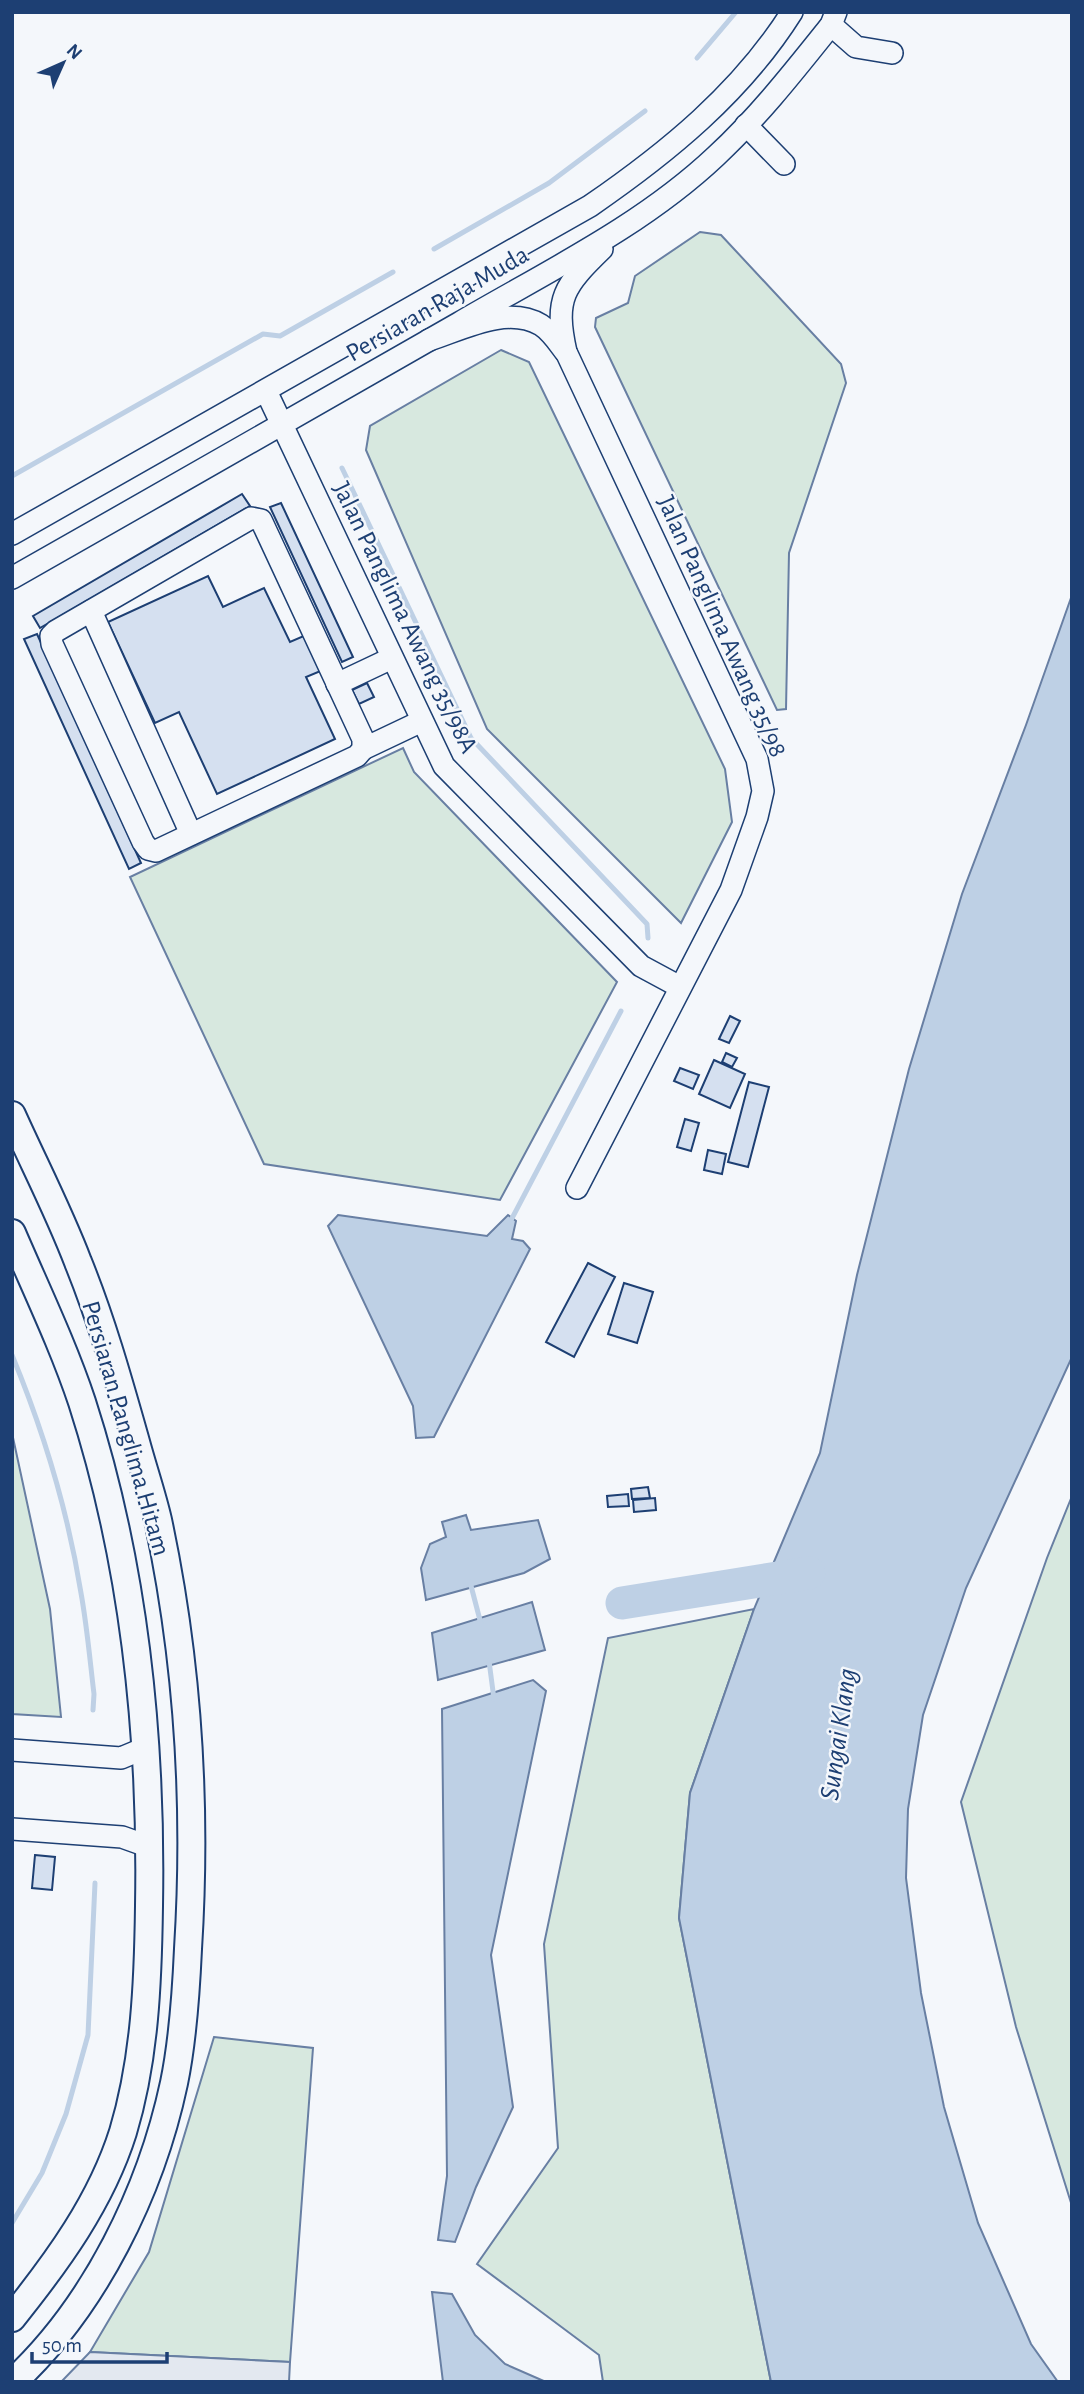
<svg xmlns="http://www.w3.org/2000/svg" width="1084" height="2394" font-family="'Alegreya Sans',sans-serif">
<style>
.green{fill:#d7e8df;stroke:#687fa3;stroke-width:2}
.parking{fill:#e3e8f0;stroke:#687fa3;stroke-width:2}
.water{fill:#bed0e5;stroke:#687fa3;stroke-width:2}
.lines{fill:none;stroke-linecap:round;stroke-linejoin:round}
.stream{stroke:#bed0e5;stroke-width:5}
.river{stroke:#bed0e5;stroke-width:33}
.building{fill:#d5e0f0;stroke:#1d3f73;stroke-width:2}
.minor-casing{stroke:#1d3f73;stroke-width:24}
.major-casing{stroke:#1d3f73;stroke-width:30}
.minor{stroke:#f4f7fb;stroke-width:21}
.major{stroke:#f4f7fb;stroke-width:26}
.labels{text-anchor:middle;stroke-width:5;stroke-linejoin:round;paint-order:stroke}
.street-label{font-size:26px;fill:#1d3f73;stroke:#f4f7fb}
.water-label{font-size:28px;font-style:italic;fill:#1d3f73;stroke:#f4f7fb}
</style>
<rect width="100%" height="100%" fill="#f4f7fb"/>
<!-- green -->
<g class="green">
<polygon points="700,232 721,235 841,364 846,383 789,553 786,709 777,710 595,327 596,318 628,303 635,276"/>
<polygon points="501,350 529,362 725,769 732,822 681,923 487,729 366,450 370,426"/>
<polygon points="403,748 414,772 617,982 500,1200 264,1164 130,877"/>
<polygon points="12,1433 50,1609 61,1717 12,1714"/>
<polygon points="1072,1496 1072,2206 1016,2027 961,1802 1047,1558"/>
<polygon points="754,1609 690,1793 679,1918 771,2382 603,2382 599,2355 477,2264 558,2148 544,1944 608,1638"/>
<polygon points="214,2037 313,2048 290,2362 90,2352 149,2252"/>
</g>
<!-- parking -->
<polygon class="parking" points="90,2352 290,2362 289,2382 61,2382"/>
<!-- water -->
<g class="water">
<polygon points="1072,595 1072,1357 966,1588 923,1715 908,1809 906,1878 921,1993 944,2107 978,2223 1031,2344 1058,2382 771,2382 679,1918 690,1793 754,1609 820,1453 857,1275 909,1069 962,894 1026,725"/>
<polygon points="338,1215 487,1236 508,1215 516,1221 512,1239 523,1241 530,1249 434,1437 416,1438 413,1406 328,1226"/>
<polygon points="466,1515 471,1530 538,1520 550,1559 524,1573 426,1600 421,1568 430,1544 446,1537 442,1522"/>
<polygon points="532,1602 545,1650 438,1680 432,1633"/>
<polygon points="533,1680 546,1691 491,1955 513,2107 476,2187 455,2242 438,2240 447,2176 442,1709"/>
<polygon points="432,2292 452,2294 475,2335 505,2364 546,2382 443,2382"/>
</g>
<g class="lines">
<!-- stream -->
<g class="stream">
<polyline points="697,58 736,12"/>
<polyline points="434,249 549,183 645,111"/>
<polyline points="342,468 471,738 647,924 648,938"/>
<polyline points="12,476 263,334 280,336 393,272"/>
<polyline points="510,1222 621,1011"/>
<path d="M12,1355C43,1430 68,1512 81,1593C87,1626 90,1661 94,1694L93,1710"/>
<polyline points="470,1582 481,1624"/>
<polyline points="489,1661 494,1699"/>
<polyline points="12,2223 42,2173 66,2114 88,2035 95,1883"/>
</g>
<!-- river -->
<polyline class="river" points="622,1603 809,1573"/>
</g>
<!-- building -->
<g class="building">
<polygon points="242,494 250,506 40,628 33,616"/>
<polygon points="281,503 353,657 342,662 270,507"/>
<polygon points="208,576 223,607 264,588 290,642 306,635 323,670 306,677 335,739 217,794 179,712 155,723 108,622"/>
<polygon points="37,634 141,863 129,869 24,639"/>
<polygon points="367,683 374,697 359,704 352,690"/>
<polygon points="730,1016 740,1021 729,1043 719,1039"/>
<polygon points="726,1053 737,1058 732,1067 722,1062"/>
<polygon points="714,1060 745,1074 730,1108 699,1094"/>
<polygon points="680,1068 699,1075 693,1089 674,1081"/>
<polygon points="749,1082 769,1087 748,1167 728,1162"/>
<polygon points="685,1119 699,1123 691,1151 677,1147"/>
<polygon points="708,1150 726,1154 722,1174 704,1170"/>
<polygon points="588,1263 615,1277 574,1357 546,1342"/>
<polygon points="624,1283 653,1292 637,1343 608,1334"/>
<polygon points="648,1487 650,1498 632,1499 631,1489"/>
<polygon points="628,1494 629,1506 608,1507 607,1496"/>
<polygon points="655,1498 656,1510 634,1512 633,1500"/>
<polygon points="35,1855 55,1857 52,1890 32,1888"/>
</g>
<g class="lines">
<defs>
<g id="minor">
<polyline points="831,25 856,47 892,53"/>
<polyline points="746,125 784,164"/>
<path d="M429,340C463,329 507,305 541,325C552,332 559,344 567,354L757,759L763,791L757,817L731,890L577,1188"/>
<path d="M566,352C554,298 564,286 602,249"/>
<polyline points="266,391 444,766 641,966 680,987"/>
<polygon points="251,518 261,520 363,739 363,749 357,756 156,851 148,849 143,842 52,644 51,636 56,631"/>
<path d="M12,534L590,206C667,153 741,93 792,12"/>
<path d="M12,578C161,493 310,409 459,323C546,272 642,226 716,156C759,116 795,70 831,25L836,12"/>
<polyline points="91,611 191,834"/>
<polyline points="337,684 392,658"/>
<polyline points="363,749 422,721"/>
<polyline points="12,1750 121,1758 145,1748"/>
<polyline points="12,1829 122,1837 150,1847"/>
</g>
<g id="major">
<path d="M12,1115C34,1164 59,1212 78,1262C102,1321 119,1382 136,1442C143,1468 152,1494 158,1520C188,1661 197,1806 188,1949C186,1993 183,2040 174,2083C151,2191 95,2306 13,2382"/>
<path d="M12,1233C36,1289 63,1345 82,1402C134,1563 152,1737 149,1906C148,1982 145,2059 123,2132C101,2202 57,2262 12,2318"/>
</g>
</defs>
<!-- minor casing -->
<use href="#minor" class="minor-casing"/>
<!-- major casing -->
<use href="#major" class="major-casing"/>
<!-- minor -->
<use href="#minor" class="minor"/>
<!-- major -->
<use href="#major" class="major"/>
</g>
<g class="labels">
<!-- street labels -->
<g class="street-label">
<text transform="translate(437 303) rotate(-30)" y="9">Persiaran Raja Muda</text>
<text transform="translate(406 617) rotate(64)" y="9">Jalan Panglima Awang 35/98A</text>
<text transform="translate(723 626) rotate(66)" y="9">Jalan Panglima Awang 35/98</text>
<text transform="translate(127 1428) rotate(74)" y="9">Persiaran Panglima Hitam</text>
</g>
<!-- water labels -->
<g class="water-label">
<text transform="translate(837 1734) rotate(-82)" y="10">Sungai Klang</text>
</g>
</g>
<!-- border -->
<rect width="1084" height="2394" fill="none" stroke="#1d3f73" stroke-width="28"/>
<!-- north arrow -->
<g transform="translate(63 63) rotate(45)" stroke="#f4f7fb" stroke-width="5" paint-order="stroke">
<path d="M0-5L12 26L0 18L-12 26Z" fill="#1d3f73"/>
<text y="-10" font-size="19" font-weight="bold" text-anchor="middle" fill="#1d3f73">N</text>
</g>
<!-- scale -->
<path d="M32 2352v10h135v-10" fill="none" stroke="#1d3f73" stroke-width="3.5"/>
<text x="42" y="2352" font-size="21" fill="#1d3f73" stroke="#f4f7fb" stroke-width="5" paint-order="stroke">50 m</text>
</svg>
